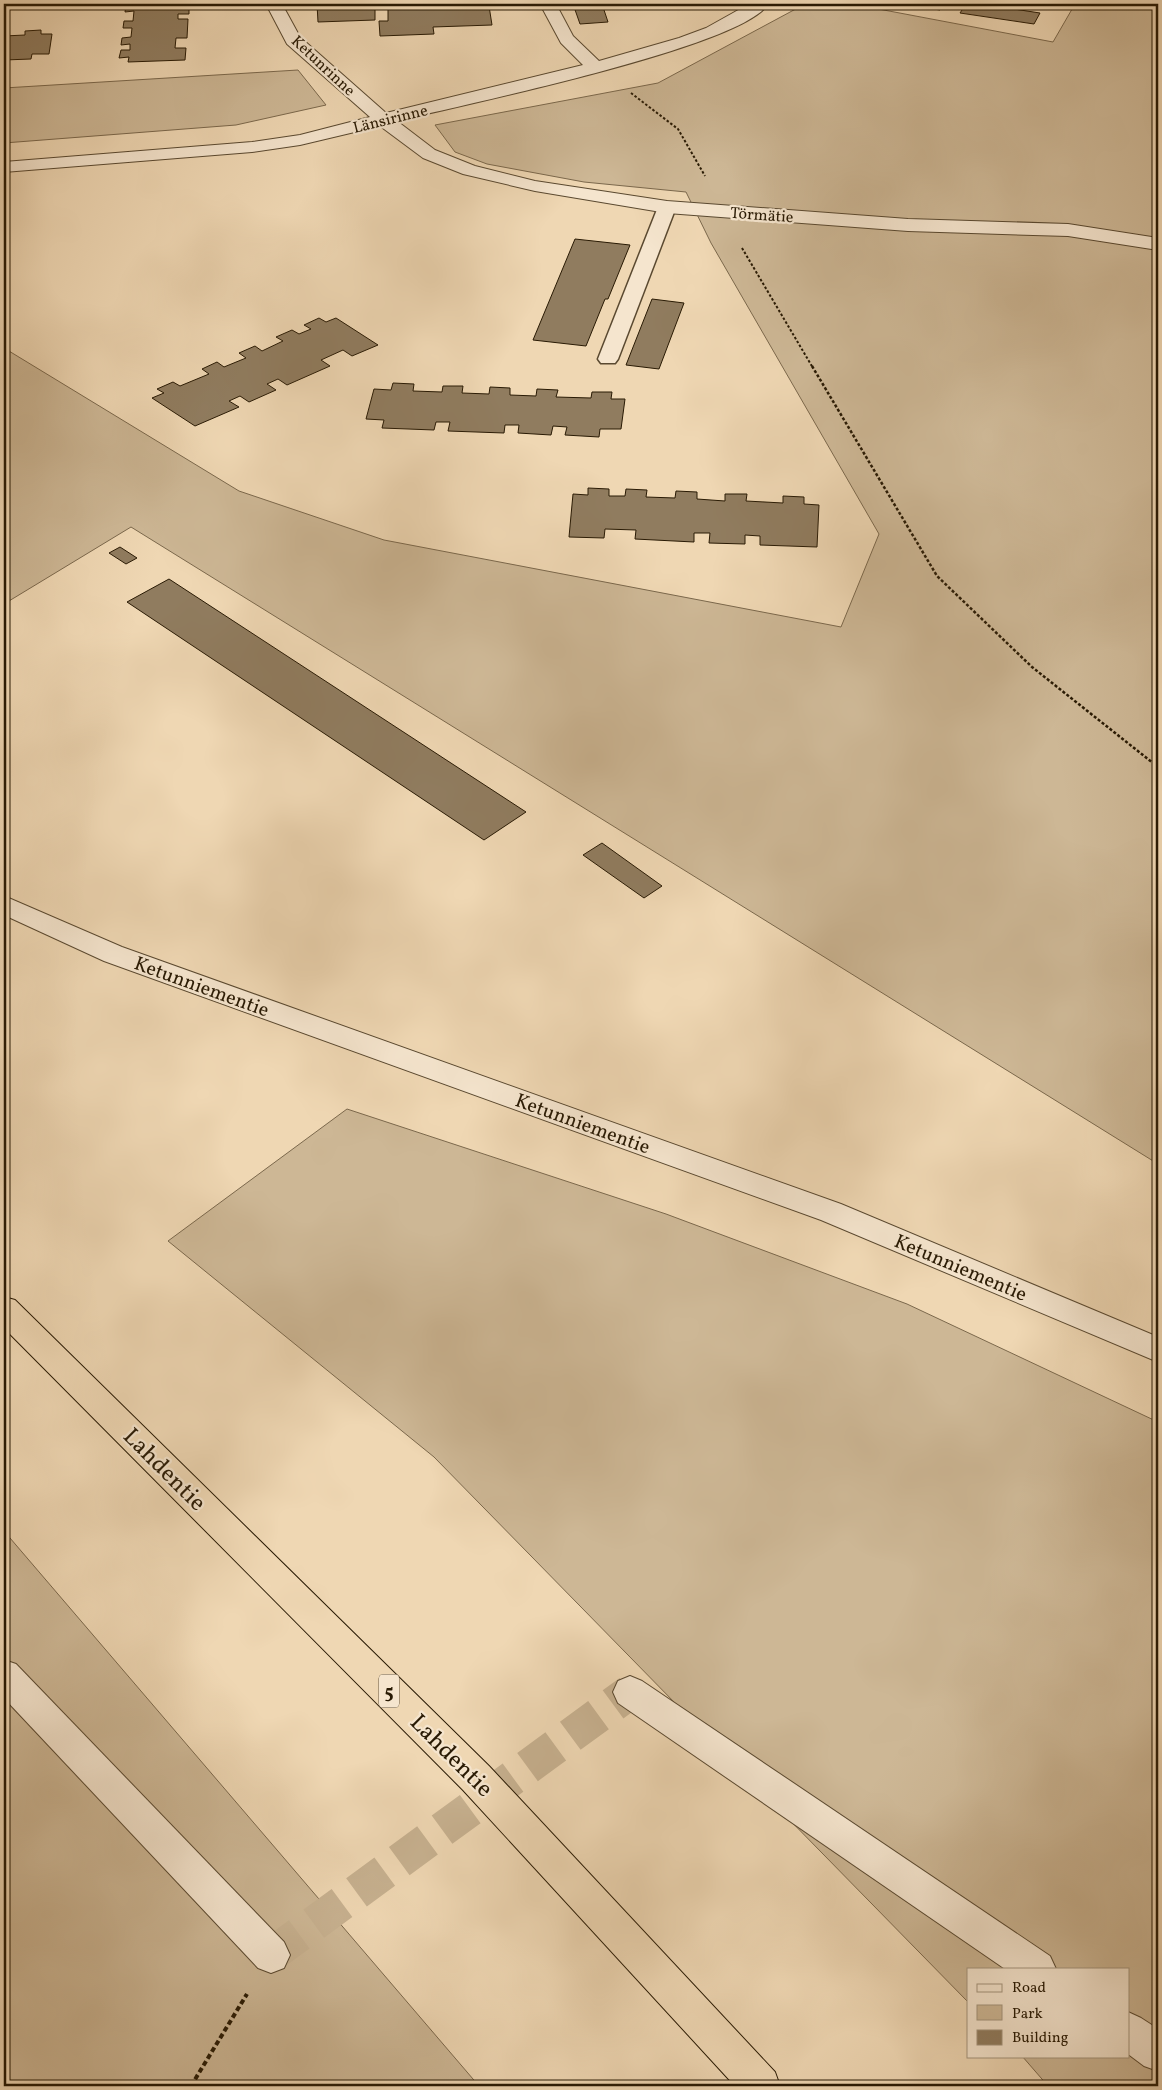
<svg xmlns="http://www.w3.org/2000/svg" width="1162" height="2090" font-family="Vollkorn,serif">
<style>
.green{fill:#cdb795;stroke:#7b684c}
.building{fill:#907c5f;stroke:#291a04}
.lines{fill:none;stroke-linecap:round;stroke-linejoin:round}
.street-tunnel{stroke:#c7b190;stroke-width:35;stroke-dasharray:35 18;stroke-linecap:butt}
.lane-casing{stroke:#5a4930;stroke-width:3}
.street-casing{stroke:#5a4930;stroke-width:2}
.highway-casing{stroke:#291a04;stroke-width:2}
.path-far2{stroke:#291a04;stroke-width:2;stroke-dasharray:2.5 2;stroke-linecap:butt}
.path-far1{stroke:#291a04;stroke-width:2.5;stroke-dasharray:3 2;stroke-linecap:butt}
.path{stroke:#291a04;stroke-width:4;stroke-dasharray:5 3;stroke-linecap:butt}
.lane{fill:#f5e5ce;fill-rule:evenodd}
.street{fill:#f5e5ce;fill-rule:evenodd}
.highway{fill:#efd7b3;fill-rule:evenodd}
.labels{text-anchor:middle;stroke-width:4.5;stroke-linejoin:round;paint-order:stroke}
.far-street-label{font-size:16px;fill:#291a04;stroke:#f5e5ce}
.shield{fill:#f5e5ce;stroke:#665741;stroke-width:1}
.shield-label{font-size:19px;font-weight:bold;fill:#291a04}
.street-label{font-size:20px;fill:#291a04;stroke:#f5e5ce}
.near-street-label{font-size:24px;fill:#291a04;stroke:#f5e5ce}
</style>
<rect width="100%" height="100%" fill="#efd7b3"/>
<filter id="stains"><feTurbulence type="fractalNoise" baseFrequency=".004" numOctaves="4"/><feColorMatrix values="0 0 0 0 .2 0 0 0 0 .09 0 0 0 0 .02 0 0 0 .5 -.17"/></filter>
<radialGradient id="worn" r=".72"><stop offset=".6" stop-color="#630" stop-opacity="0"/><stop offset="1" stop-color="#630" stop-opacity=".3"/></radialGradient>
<!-- green -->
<g class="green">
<polygon points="805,4 852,4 1053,42 1075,4 1158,4 1158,1164 131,527 4,604 4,348 239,491 384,540 841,627 879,534 711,243 686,192 584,182 487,164 455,152 435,125 658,83"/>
<polygon points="298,70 326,105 236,125 4,143 4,88"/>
<polygon points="347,1109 666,1214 907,1304 1158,1422 1158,2086 1048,2086 1022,2056 1128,2056 1128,1969 968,1969 968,2002 434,1457 168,1241"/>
<polygon points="4,1531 479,2086 4,2086"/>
</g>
<!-- building -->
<g class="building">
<polygon points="135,4 189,4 189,14 178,14 178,19 188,19 187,38 176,38 175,48 186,48 185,60 128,62 129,57 119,58 121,50 130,50 130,44 121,45 122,38 131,37 132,28 123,28 124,21 133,21 134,11 125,12 126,5"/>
<polygon points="317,4 375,4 375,20 318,22"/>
<polygon points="573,4 602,4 608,22 580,24"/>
<polygon points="902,4 944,4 940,10"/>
<polygon points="966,4 981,4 1040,13 1034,24 960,13"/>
<polygon points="489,6 492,25 433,27 434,34 380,36 379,21 388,21 388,9"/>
<polygon points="41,30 41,34 52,34 49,54 32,54 31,59 4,60 4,36 25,35 25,31"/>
<polygon points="575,239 630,245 608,299 605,299 586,346 533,340"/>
<polygon points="652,299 684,303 659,369 626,365"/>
<polygon points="319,318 326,322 336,318 378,345 352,356 343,350 321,360 330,366 287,385 278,379 267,384 276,390 249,402 240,396 229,401 239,407 195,426 152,398 164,393 157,389 173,382 180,386 209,374 202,369 217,362 224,367 246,358 239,353 255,346 262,351 283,341 276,337 292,330 299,334 311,329 304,325"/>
<polygon points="393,383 414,384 413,391 442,392 443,386 463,386 462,393 489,394 490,387 510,388 510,395 536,396 537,389 558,390 556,397 591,398 592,392 612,392 611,399 625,399 621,429 600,429 599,437 565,435 567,427 553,426 551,435 518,433 519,425 505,425 504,433 448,431 450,422 436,422 434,430 382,428 384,420 366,419 374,389 391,390"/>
<polygon points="588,488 609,489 609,496 625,496 626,489 647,490 646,497 675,498 676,491 697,492 697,499 725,501 725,494 747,494 746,501 783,503 783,496 804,497 804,504 819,505 817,547 760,545 760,536 745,535 745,544 709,543 710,533 694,533 694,542 635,539 636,530 605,529 604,538 569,537 573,494 588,495"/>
<polygon points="120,547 137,558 126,564 109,553"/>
<polygon points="169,579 526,812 484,840 127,602"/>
<polygon points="602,843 662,886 644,898 583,855"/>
</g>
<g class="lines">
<!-- street-tunnel -->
<polyline class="street-tunnel" points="271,1955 630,1692"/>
<defs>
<polygon id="lane" points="667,202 673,203 676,207 618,359 615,363 601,363 598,359 658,207 661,203"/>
<g id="street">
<path d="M266,4H282L300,37L386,113L583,65L561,43L540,4H556L573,36L599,61L679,38L706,28L749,4H768C743,47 457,106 397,121L435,150L475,166L535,181L667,201L908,219L1068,224L1158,238V250L1068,236L908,231L667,213L535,191L463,174L423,158L380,126L300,145L252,152L4,172V162L252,142L300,135L370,117L287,44Z"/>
<polygon points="4,896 122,947 841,1204 1158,1337 1158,1362 821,1220 104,961 4,915"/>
<polygon points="4,1660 16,1664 284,1942 290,1955 284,1968 271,1973 258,1968 4,1698"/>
<polygon points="630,1676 642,1681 1050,1956 1056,1969 1005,1969 618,1703 613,1692 618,1681"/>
<polygon points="1128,2012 1141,2018 1158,2029 1158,2071 1144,2066 1128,2054"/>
</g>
<polygon id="highway" points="4,1297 15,1300 489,1766 775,2072 780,2086 735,2086 463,1790 4,1328"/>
</defs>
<!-- lane casing -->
<use href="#lane" class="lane-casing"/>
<!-- street casing -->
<use href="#street" class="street-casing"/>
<!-- highway casing -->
<use href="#highway" class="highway-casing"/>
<!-- path-far2 -->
<g class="path-far2">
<polyline points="631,93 678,129 705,176"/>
<polyline points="742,248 813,368"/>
</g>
<!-- path-far1 -->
<polyline class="path-far1" points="812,366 937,576 1032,667 1158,767"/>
<!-- path -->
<polyline class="path" points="191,2086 247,1994"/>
<!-- lane -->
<use href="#lane" class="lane"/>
<!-- street -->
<use href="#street" class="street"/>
<!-- highway -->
<use href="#highway" class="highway"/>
</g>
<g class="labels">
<!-- far-street labels -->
<g class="far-street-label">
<text transform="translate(324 65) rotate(43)" y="6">Ketunrinne</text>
<text transform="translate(390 118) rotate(-14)" y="6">Länsirinne</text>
<text transform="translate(762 214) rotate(4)" y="6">Törmätie</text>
</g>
<!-- shield labels -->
<rect class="shield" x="379" y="1674.5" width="20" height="33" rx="4"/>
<g class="shield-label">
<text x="389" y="1698">5</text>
</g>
<!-- street labels -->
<g class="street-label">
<text transform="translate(202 986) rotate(20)" y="7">Ketunniementie</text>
<text transform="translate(583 1123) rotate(20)" y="7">Ketunniementie</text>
<text transform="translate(961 1267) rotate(23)" y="7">Ketunniementie</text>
</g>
<!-- near-street labels -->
<g class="near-street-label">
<text transform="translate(165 1469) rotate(45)" y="8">Lahdentie</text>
<text transform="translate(452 1755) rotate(45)" y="8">Lahdentie</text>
</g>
</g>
<!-- margin -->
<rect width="1162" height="2090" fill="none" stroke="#efd7b3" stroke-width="20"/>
<rect x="5" y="5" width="1152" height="2080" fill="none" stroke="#291a04" stroke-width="2.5"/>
<rect x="10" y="10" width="1142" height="2070" fill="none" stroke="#291a04"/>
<!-- legend -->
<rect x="967" y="1968" width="162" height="90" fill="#f5e5ce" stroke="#a3947d"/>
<rect x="977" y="1984" width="25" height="8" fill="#f5e5ce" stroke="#a3947d"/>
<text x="1012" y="1992" font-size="15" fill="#291a04">Road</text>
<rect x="977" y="2005" width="25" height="15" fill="#cdb795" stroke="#a3947d"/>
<text x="1012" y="2018" font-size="15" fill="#291a04">Park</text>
<rect x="977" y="2030" width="25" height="15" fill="#907c5f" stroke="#a3947d"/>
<text x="1012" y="2042" font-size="15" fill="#291a04">Building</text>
<rect width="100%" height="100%" filter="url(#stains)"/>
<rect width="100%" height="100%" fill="url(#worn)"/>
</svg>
